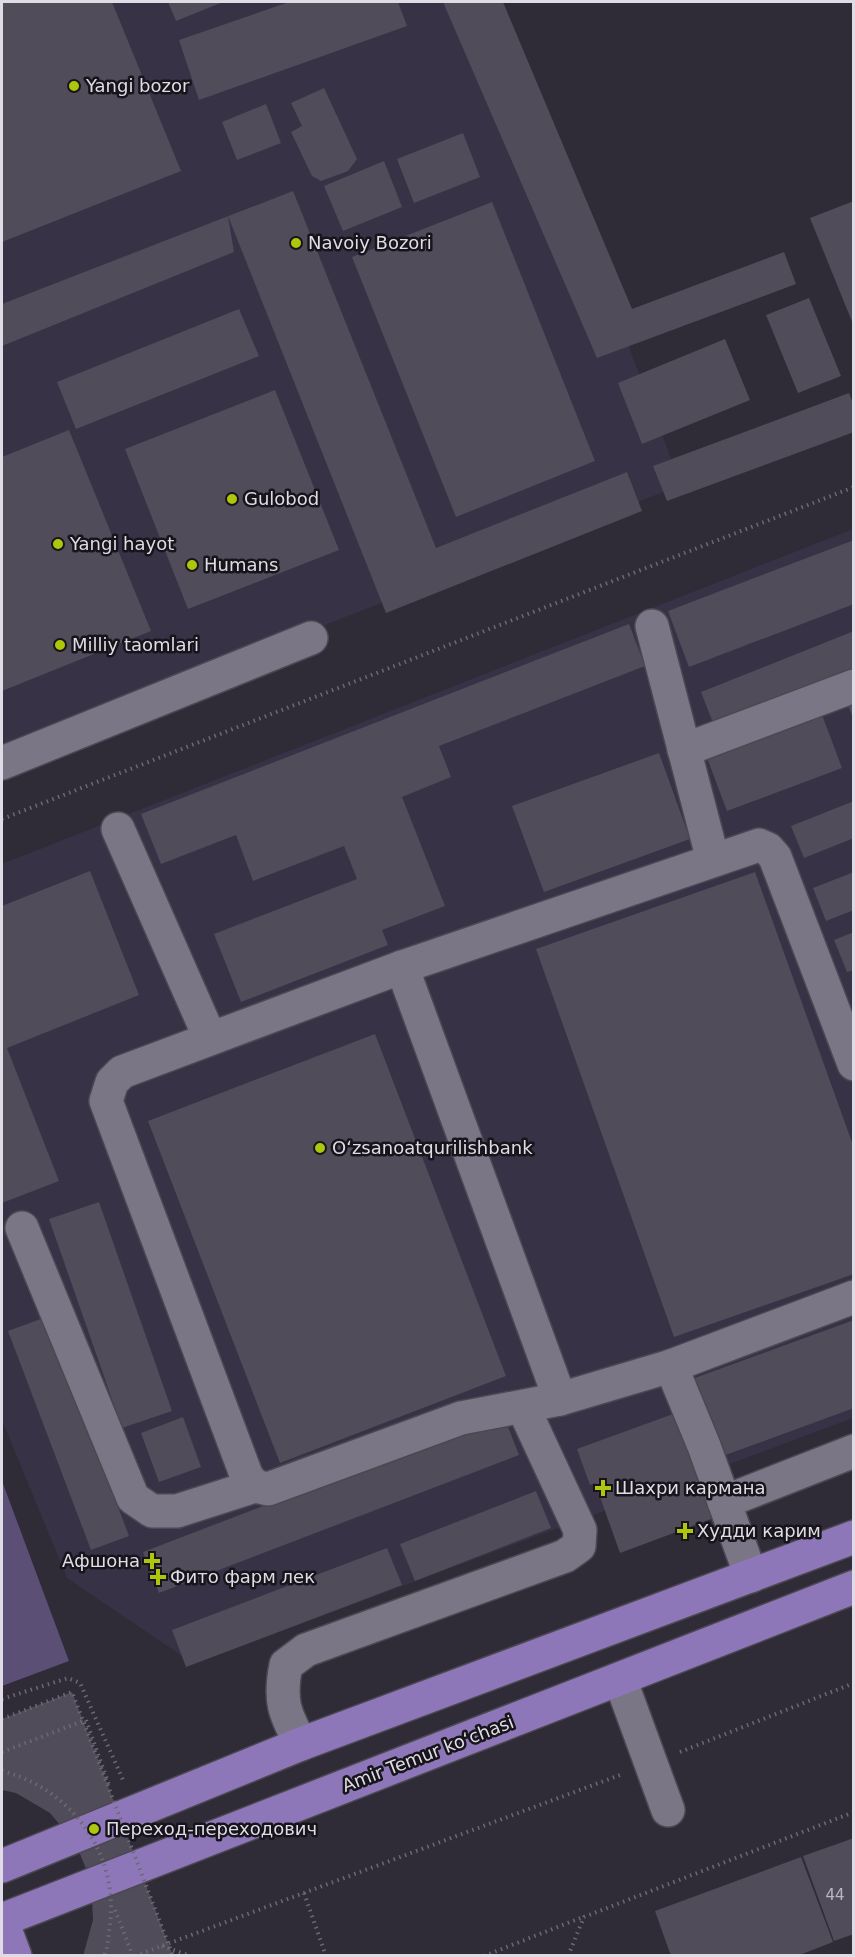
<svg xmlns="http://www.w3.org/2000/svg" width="855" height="1957" font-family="'DejaVu Sans',sans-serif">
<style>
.built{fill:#373245}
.green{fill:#5b4f76}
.building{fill:#504c5a}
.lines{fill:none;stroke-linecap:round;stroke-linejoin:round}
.minor-casing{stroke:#4b4852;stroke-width:36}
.major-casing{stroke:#4b4852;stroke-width:36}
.path{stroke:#6c6974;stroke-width:4;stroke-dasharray:1.5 4.5;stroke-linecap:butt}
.minor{stroke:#7a7685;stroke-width:33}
.major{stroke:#8e77b9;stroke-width:33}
.path-bridge{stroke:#6c6974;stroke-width:4;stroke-dasharray:1.5 4.5;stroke-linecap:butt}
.poi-dot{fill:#aec60c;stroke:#17151b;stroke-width:2}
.labels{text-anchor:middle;stroke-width:5;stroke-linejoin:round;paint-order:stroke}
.number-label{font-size:15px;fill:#bbb8c2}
.poi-label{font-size:18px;fill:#dfdce5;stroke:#17151b;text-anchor:start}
.street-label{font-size:18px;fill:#dfdce5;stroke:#17151b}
</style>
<rect width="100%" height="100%" fill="#2f2c38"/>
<!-- built -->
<g class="built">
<polygon points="2,2 499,2 681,485 2,752"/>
<polygon points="853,529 853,1418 194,1664 67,1578 2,1420 2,864"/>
</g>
<!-- green -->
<polygon class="green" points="2,1481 69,1661 2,1686"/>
<!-- building -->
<g class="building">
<polygon points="2,2 112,2 181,171 2,242"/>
<polygon points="168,2 223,2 176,21"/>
<polygon points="289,2 398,2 407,26 199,100 179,40"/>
<polygon points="443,2 503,2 632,309 784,252 796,284 597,358"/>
<polygon points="324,88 357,159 348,171 321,181 312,176 291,132 302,126 291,103"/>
<polygon points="266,104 281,143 237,160 222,122"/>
<polygon points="463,133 480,177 414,203 397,159"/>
<polygon points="384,161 402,207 343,231 324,186"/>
<polygon points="293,191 436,548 627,472 642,511 386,613 228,216 234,252 2,346 2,304"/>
<polygon points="854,201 854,324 853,324 810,218"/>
<polygon points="492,202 595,461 456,517 352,257"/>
<polygon points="809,298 841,376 798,393 766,315"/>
<polygon points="239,309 259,356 76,429 57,382"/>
<polygon points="725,339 750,400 642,444 618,383"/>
<polygon points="275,390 339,550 188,609 125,449"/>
<polygon points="849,393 854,406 854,432 667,501 653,466"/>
<polygon points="69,430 151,631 2,691 2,457"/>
<polygon points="854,540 854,604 689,667 668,611"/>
<polygon points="629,624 645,666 439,746 451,777 402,797 445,906 382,930 388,945 241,1002 214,934 357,879 344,846 253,881 236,835 161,864 141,814"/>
<polygon points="854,631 854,674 715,728 701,692"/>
<polygon points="854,703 854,718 853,718 848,705"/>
<polygon points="821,712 842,768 727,811 706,755"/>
<polygon points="659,753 690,839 544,892 512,806"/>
<polygon points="854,801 854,838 804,858 791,826"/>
<polygon points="90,871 139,995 7,1048 59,1181 2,1203 2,906"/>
<polygon points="755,872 854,1148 854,1274 674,1337 536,949"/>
<polygon points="854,872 854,910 826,921 813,888"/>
<polygon points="854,932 854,970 847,972 834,940"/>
<polygon points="375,1034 506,1376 280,1463 148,1121"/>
<polygon points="99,1202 172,1411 122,1428 49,1219"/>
<polygon points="46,1317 129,1536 91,1550 8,1331"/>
<polygon points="854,1320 854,1408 720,1457 692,1379"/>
<polygon points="684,1410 722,1515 620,1553 595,1483 590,1485 577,1449"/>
<polygon points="503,1414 519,1455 159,1593 143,1552"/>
<polygon points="183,1417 201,1467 159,1482 141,1433"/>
<polygon points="536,1491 551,1528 415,1581 400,1544"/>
<polygon points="387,1548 402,1585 186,1667 172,1630"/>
<polygon points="72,1692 173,1956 83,1956 93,1920 91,1881 76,1844 50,1813 16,1793 2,1790 2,1719"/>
<polygon points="854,1838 854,1934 834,1941 803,1856"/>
<polygon points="801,1857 833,1942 797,1956 671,1956 655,1911"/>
</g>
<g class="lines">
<defs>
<g id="minor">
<polyline points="652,626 713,860"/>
<polyline points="684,750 854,686"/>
<polyline points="2,763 311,638"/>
<polyline points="118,829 210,1038"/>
<polyline points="402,967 560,1399"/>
<polyline points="854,1064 775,857 768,849 759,845 402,967 122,1072 112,1082 106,1101 247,1477 255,1486 268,1489 461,1418 560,1399 671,1366 854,1297"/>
<polyline points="22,1228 133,1498 152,1511 177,1511 255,1486"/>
<polyline points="671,1366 704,1446 751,1576"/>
<polyline points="724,1502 854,1451"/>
<polyline points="620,1679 668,1810"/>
<path d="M301,1744C284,1713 279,1700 286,1665L306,1650L565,1556L579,1546L580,1530L523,1407"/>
</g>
<g id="major">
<polyline points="2,1866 301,1744 854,1537"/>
<polyline points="2,1920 854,1587"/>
<polyline points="2,1921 15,1956"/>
</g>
</defs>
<!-- minor casing -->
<use href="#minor" class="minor-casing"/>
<!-- major casing -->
<use href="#major" class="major-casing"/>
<!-- path -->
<g class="path">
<polyline points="2,819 854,487"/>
<polyline points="2,1699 68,1678 80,1683 123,1780"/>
<polyline points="2,1752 86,1720 109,1785"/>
<polyline points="680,1752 854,1683"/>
<polyline points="304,1893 326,1956"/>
<polyline points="115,1910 133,1956"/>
<polyline points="162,1946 191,1956"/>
<polyline points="135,1956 620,1775"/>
<polyline points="484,1956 583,1917"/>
<polyline points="568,1956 584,1917 854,1812"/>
</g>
<!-- minor -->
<use href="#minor" class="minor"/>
<!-- major -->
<use href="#major" class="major"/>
<!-- path-bridge -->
<g class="path-bridge">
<polyline points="2,1719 72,1692 173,1956"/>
<path d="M2,1771C70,1788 119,1853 110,1924C108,1934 109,1946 104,1956"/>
</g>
</g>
<!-- markers -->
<g class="poi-dot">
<circle cx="74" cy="86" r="6"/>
<circle cx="296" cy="243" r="6"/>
<circle cx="232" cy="499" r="6"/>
<circle cx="58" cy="544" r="6"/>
<circle cx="192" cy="565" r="6"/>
<circle cx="60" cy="645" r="6"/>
<circle cx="320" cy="1148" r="6"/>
<path d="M600 1479h6v6h6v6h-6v6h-6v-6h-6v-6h6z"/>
<path d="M682 1522h6v6h6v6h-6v6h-6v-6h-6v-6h6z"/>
<path d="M149 1552h6v6h6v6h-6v6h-6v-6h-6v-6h6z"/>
<path d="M155 1568h6v6h6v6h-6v6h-6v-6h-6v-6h6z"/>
<circle cx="94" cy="1829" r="6"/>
</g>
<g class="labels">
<!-- number labels -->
<g class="number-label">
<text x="835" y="1900">44</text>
</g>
<!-- poi labels -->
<g class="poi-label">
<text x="86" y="92">Yangi bozor</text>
<text x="308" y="249">Navoiy Bozori</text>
<text x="244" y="505">Gulobod</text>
<text x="70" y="550">Yangi hayot</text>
<text x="204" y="571">Humans</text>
<text x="72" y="651">Milliy taomlari</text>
<text x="332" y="1154">Oʻzsanoatqurilishbank</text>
<text x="615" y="1494">Шахри кармана</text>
<text x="697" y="1537">Худди карим</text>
<text x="140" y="1567" text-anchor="end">Афшона</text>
<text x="170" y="1583">Фито фарм лек</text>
<text x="106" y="1835">Переход-переходович</text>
</g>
<!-- street labels -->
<g class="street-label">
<text transform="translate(428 1754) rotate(-21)" y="6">Amir Temur ko‘chasi</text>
</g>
</g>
<!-- border -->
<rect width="855" height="1957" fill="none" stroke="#dfdce5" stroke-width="6"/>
</svg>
